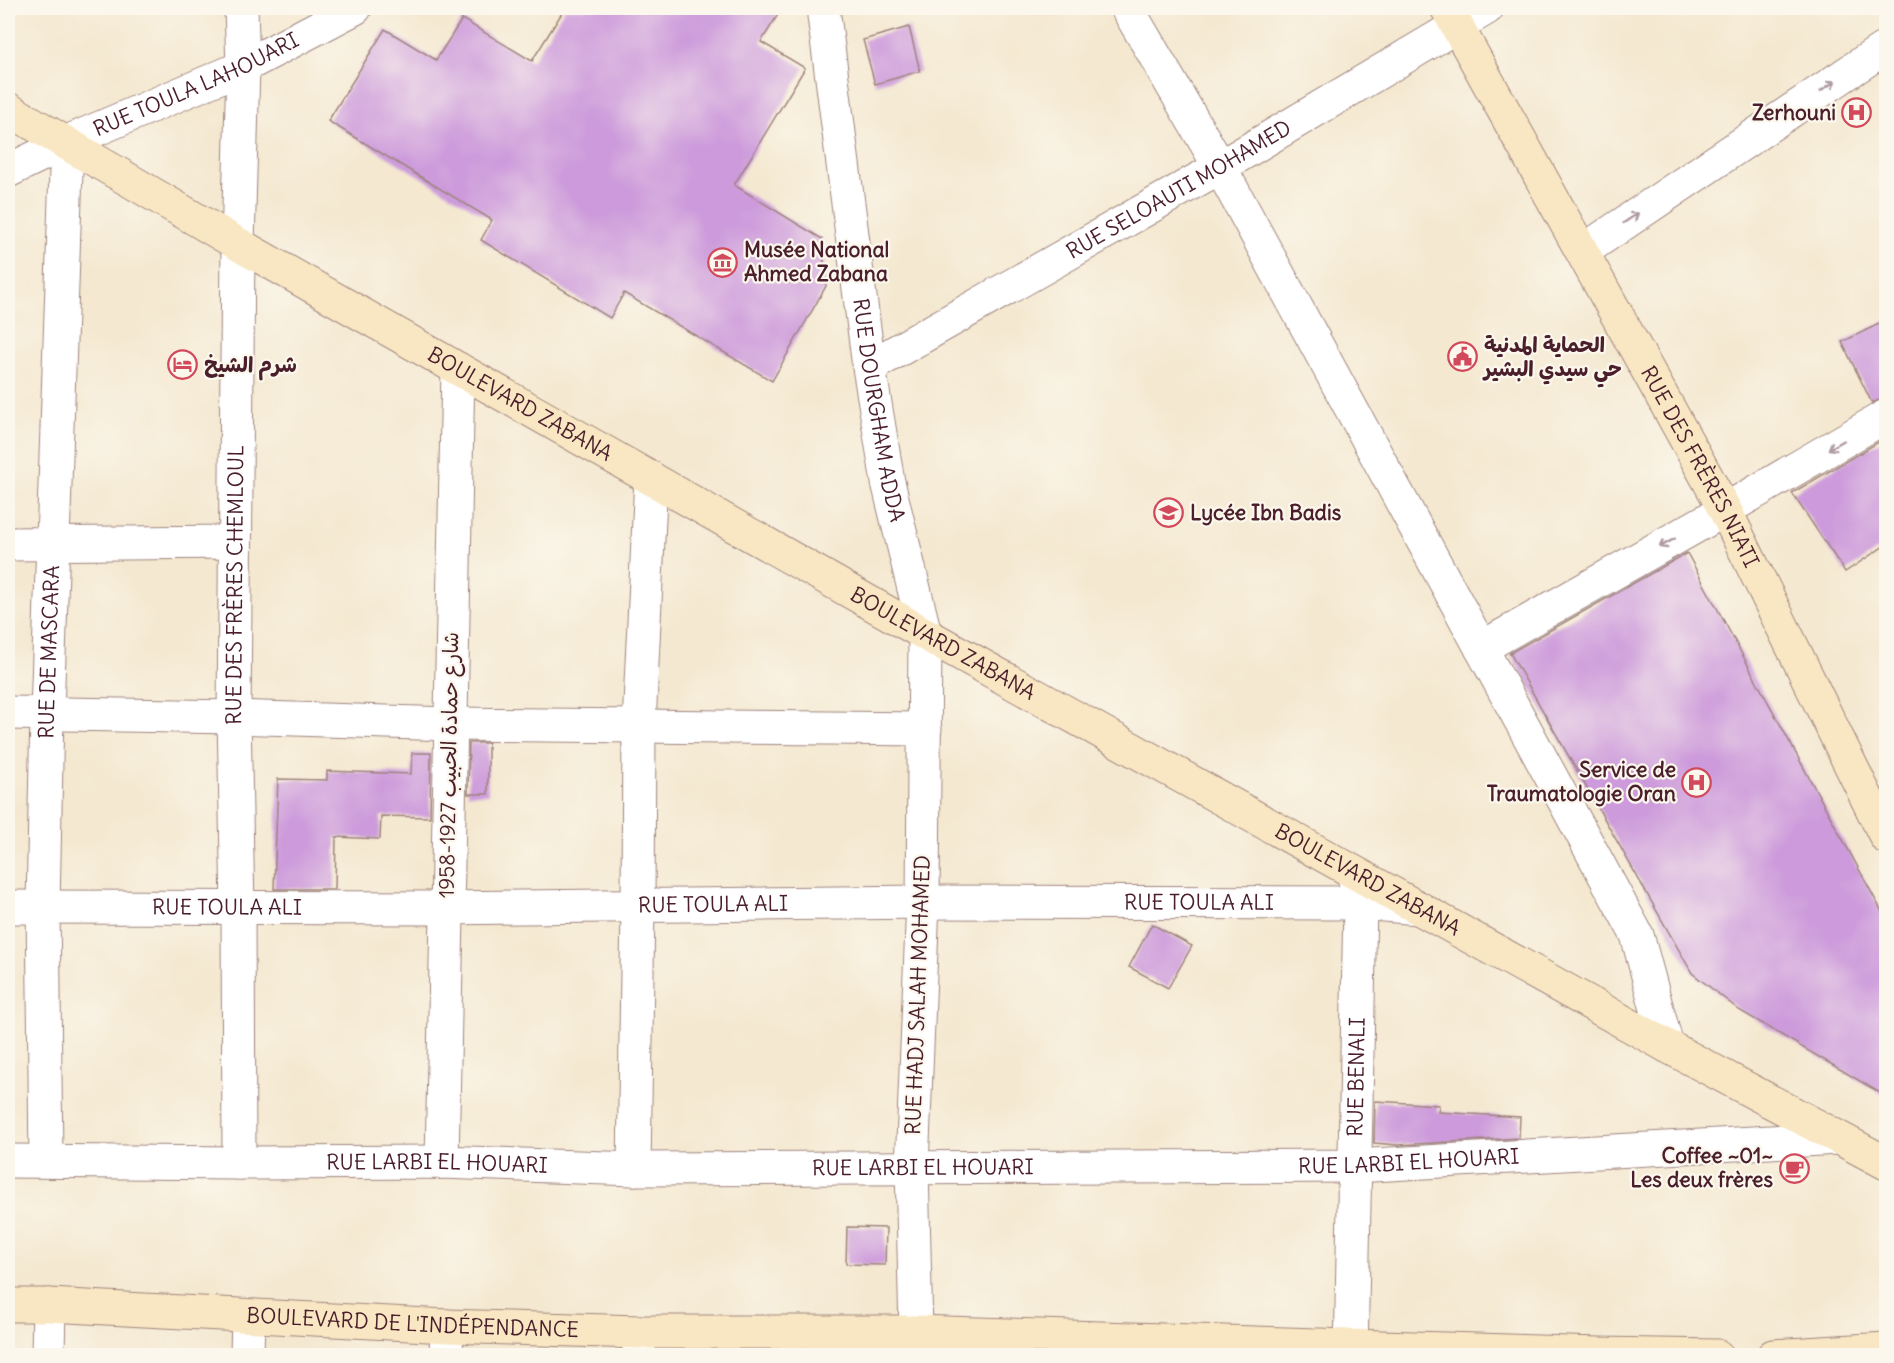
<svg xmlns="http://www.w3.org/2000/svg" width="1894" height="1363" font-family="Delius,'Playpen Sans Arabic',sans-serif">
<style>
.building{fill:#cd9bdb}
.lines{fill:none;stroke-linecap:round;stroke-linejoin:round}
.street-casing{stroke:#9f847e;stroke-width:35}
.secondary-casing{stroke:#9f847e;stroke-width:35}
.street{stroke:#fff;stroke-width:33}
.secondary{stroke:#f9e7c3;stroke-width:33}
.oneway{stroke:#ae9aa0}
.labels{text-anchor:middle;stroke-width:4.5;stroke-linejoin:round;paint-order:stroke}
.street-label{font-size:21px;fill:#4a1f2b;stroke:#fbf7ec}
.poi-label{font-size:21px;font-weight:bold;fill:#4a1f2b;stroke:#fbf7ec;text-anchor:start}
</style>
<rect width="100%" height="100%" fill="#fbf7ec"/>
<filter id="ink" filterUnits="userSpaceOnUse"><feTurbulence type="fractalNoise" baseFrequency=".0167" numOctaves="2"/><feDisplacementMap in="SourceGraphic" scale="12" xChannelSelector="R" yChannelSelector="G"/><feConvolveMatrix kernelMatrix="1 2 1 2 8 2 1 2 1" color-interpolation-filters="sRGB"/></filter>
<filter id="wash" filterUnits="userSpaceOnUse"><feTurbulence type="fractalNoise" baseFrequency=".008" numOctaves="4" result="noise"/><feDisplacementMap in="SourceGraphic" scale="24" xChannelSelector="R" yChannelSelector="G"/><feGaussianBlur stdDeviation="1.35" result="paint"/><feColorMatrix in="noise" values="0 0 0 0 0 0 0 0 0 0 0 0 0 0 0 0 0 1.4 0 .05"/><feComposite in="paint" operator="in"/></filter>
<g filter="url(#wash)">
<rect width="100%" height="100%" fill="#f4e8d0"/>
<g id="blocks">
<!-- building -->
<g class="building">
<polygon points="565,8 782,8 761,42 805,68 734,185 822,239 826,286 772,381 624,293 610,318 481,240 492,220 328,121 385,29 436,60 462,19 532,61"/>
<polygon points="909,27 920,71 875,84 863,40"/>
<polygon points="1887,320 1887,397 1872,403 1842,342"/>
<polygon points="1887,437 1887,544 1845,572 1792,493"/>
<polygon points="1687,553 1887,921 1887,1097 1739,1010 1692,973 1510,653"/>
<polygon points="469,743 488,743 488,794 468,794"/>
<polygon points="412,753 431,753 430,817 381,816 380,839 336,837 335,889 274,889 278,779 327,780 327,771 411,774"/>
<polygon points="1152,924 1192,946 1168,988 1129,967"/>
<polygon points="1375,1101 1439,1105 1438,1112 1520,1117 1519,1138 1398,1145 1374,1143"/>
<polygon points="847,1227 886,1228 885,1265 846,1264"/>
</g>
</g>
</g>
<g filter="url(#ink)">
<use href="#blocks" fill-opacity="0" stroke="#9f847e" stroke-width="1.5"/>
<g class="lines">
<defs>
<g id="street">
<path id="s1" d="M823,8L869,367L888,482L925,634L923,902L912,1167L916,1332L915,1356"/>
<polyline points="1127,8 1220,167 1637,935 1667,1046"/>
<path id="s2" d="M8,171L67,142L243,67L355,8"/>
<polyline points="1583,251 1886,47"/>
<path id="s3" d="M869,367L1220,167L1487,8"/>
<polyline points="8,544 235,542"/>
<polyline points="1481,648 1725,510 1886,416"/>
<polyline points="8,713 234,717 450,724 925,729"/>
<path id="s4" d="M8,907L447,908L923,902L1360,903L1419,908"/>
<path id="s5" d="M46,1160L43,906L47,713L67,142"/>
<path id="s6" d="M8,1161L239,1163L442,1162L634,1169L1355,1166L1838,1138"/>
<polyline points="442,1162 458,369"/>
<path id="s7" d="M239,1163L238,908L234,717L238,244L243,67L241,8"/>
<polyline points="634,1169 638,906 639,725 651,478"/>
<polyline points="48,1356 49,1305"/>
<polyline points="247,1356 248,1316"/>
<polyline points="446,1356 447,1326"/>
<polyline points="639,1356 639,1332"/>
<path id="s8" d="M1351,1356L1360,903L1355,881"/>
</g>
<g id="secondary">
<path id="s9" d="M1447,8L1725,510L1886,837"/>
<path id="s10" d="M8,109L238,244L925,634L1667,1046L1886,1163"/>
<path id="s11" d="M8,1305H49L447,1326L639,1332H916L1599,1354L1717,1356"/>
<polyline points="1773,1356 1886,1349"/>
</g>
</defs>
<!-- street casing -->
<use href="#street" class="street-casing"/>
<!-- secondary casing -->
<use href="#secondary" class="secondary-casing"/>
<!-- street -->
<use href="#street" class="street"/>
<!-- secondary -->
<use href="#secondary" class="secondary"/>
</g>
<!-- one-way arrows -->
<defs><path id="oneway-shaft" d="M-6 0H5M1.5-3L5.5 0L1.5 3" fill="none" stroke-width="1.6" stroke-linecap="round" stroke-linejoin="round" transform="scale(1.5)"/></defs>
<g class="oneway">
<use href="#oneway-shaft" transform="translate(1828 86) rotate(-34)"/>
<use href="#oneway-shaft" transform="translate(1631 218) rotate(-34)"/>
<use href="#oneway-shaft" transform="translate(1836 445) rotate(150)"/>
<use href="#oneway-shaft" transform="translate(1667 543) rotate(151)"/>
</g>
</g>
<!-- icons -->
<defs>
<symbol id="hospital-ring" viewBox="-11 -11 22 22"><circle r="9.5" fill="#fbf7ec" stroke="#d1495b" stroke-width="1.5"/><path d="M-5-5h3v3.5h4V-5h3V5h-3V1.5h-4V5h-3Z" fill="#d1495b"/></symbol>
<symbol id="museum-ring" viewBox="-11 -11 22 22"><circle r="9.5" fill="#fbf7ec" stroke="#d1495b" stroke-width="1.5"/><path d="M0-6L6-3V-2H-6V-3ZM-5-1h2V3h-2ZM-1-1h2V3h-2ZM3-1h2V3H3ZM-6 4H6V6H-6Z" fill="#d1495b"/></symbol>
<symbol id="civic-ring" viewBox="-11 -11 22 22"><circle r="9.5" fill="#fbf7ec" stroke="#d1495b" stroke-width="1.5"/><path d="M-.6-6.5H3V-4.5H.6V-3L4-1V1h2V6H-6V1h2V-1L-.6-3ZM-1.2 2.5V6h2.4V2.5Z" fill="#d1495b"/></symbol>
<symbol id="hotel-ring" viewBox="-11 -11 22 22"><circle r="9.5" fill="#fbf7ec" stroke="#d1495b" stroke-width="1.5"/><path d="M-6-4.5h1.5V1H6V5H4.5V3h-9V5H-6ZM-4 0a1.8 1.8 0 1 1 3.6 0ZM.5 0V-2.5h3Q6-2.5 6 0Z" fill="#d1495b"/></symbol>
<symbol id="school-ring" viewBox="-11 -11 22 22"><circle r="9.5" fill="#fbf7ec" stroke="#d1495b" stroke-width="1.5"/><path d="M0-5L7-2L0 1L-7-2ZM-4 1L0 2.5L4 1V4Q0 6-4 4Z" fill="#d1495b"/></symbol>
<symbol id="cafe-ring" viewBox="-11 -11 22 22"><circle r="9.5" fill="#fbf7ec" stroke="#d1495b" stroke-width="1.5"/><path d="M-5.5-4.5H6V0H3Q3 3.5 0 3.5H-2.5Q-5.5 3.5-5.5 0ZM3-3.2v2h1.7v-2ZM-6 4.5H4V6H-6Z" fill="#d1495b"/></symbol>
</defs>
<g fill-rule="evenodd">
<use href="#hospital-ring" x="1840" y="96" width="33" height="33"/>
<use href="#museum-ring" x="706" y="246" width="33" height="33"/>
<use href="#civic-ring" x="1446" y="340" width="33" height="33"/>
<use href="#hotel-ring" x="166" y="348" width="33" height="33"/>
<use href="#school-ring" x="1152" y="496" width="33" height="33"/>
<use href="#hospital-ring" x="1680" y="766" width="33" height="33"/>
<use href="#cafe-ring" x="1778" y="1152" width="33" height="33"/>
</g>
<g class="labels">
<!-- street labels -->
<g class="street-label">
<text dy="7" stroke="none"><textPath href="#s2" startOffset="207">RUE TOULA LAHOUARI</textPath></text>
<text dy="7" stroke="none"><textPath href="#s3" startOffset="357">RUE SELOAUTI MOHAMED</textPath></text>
<text dy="7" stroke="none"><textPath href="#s10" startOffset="591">BOULEVARD ZABANA</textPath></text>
<text dy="7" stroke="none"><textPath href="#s1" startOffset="406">RUE DOURGHAM ADDA</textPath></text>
<text dy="7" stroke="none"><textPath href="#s9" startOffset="524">RUE DES FRÈRES NIATI</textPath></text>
<text dy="7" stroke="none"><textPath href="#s7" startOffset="578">RUE DES FRÈRES CHEMLOUL</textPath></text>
<text dy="7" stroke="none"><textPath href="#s10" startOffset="1077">BOULEVARD ZABANA</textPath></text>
<text dy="7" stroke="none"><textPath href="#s5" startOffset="508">RUE DE MASCARA</textPath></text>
<text transform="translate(449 765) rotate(-89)" y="7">شارع حمادة الحبيب 1927-1958</text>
<text dy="7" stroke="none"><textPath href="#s10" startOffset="1563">BOULEVARD ZABANA</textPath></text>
<text dy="7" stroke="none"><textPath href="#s4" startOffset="1191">RUE TOULA ALI</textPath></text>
<text dy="7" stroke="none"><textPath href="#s4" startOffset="705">RUE TOULA ALI</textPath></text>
<text dy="7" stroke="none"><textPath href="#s4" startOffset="219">RUE TOULA ALI</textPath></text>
<text transform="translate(918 995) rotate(-88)" y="7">RUE HADJ SALAH MOHAMED</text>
<text dy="7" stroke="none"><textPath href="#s8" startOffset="279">RUE BENALI</textPath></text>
<text dy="7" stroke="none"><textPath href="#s6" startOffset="1401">RUE LARBI EL HOUARI</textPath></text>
<text dy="7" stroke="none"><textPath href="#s6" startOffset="429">RUE LARBI EL HOUARI</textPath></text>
<text dy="7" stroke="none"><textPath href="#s6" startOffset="915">RUE LARBI EL HOUARI</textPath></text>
<text dy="7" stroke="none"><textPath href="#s11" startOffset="405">BOULEVARD DE L'INDÉPENDANCE</textPath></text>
</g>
<!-- poi labels -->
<g class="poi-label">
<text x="1836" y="120" text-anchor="end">Zerhouni</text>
<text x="744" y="257">Musée National<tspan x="744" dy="24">Ahmed Zabana</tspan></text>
<text x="1484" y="352">الحماية المدنية<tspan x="1484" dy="24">حي سيدي البشير</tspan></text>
<text x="204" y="372">شرم الشيخ</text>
<text x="1190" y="520">Lycée Ibn Badis</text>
<text x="1676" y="777" text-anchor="end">Service de<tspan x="1676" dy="24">Traumatologie Oran</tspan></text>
<text x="1773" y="1163" text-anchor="end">Coffee ~01~<tspan x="1773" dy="24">Les deux frères</tspan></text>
</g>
</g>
<!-- margin -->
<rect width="1894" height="1363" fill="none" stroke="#fbf7ec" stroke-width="30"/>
</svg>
